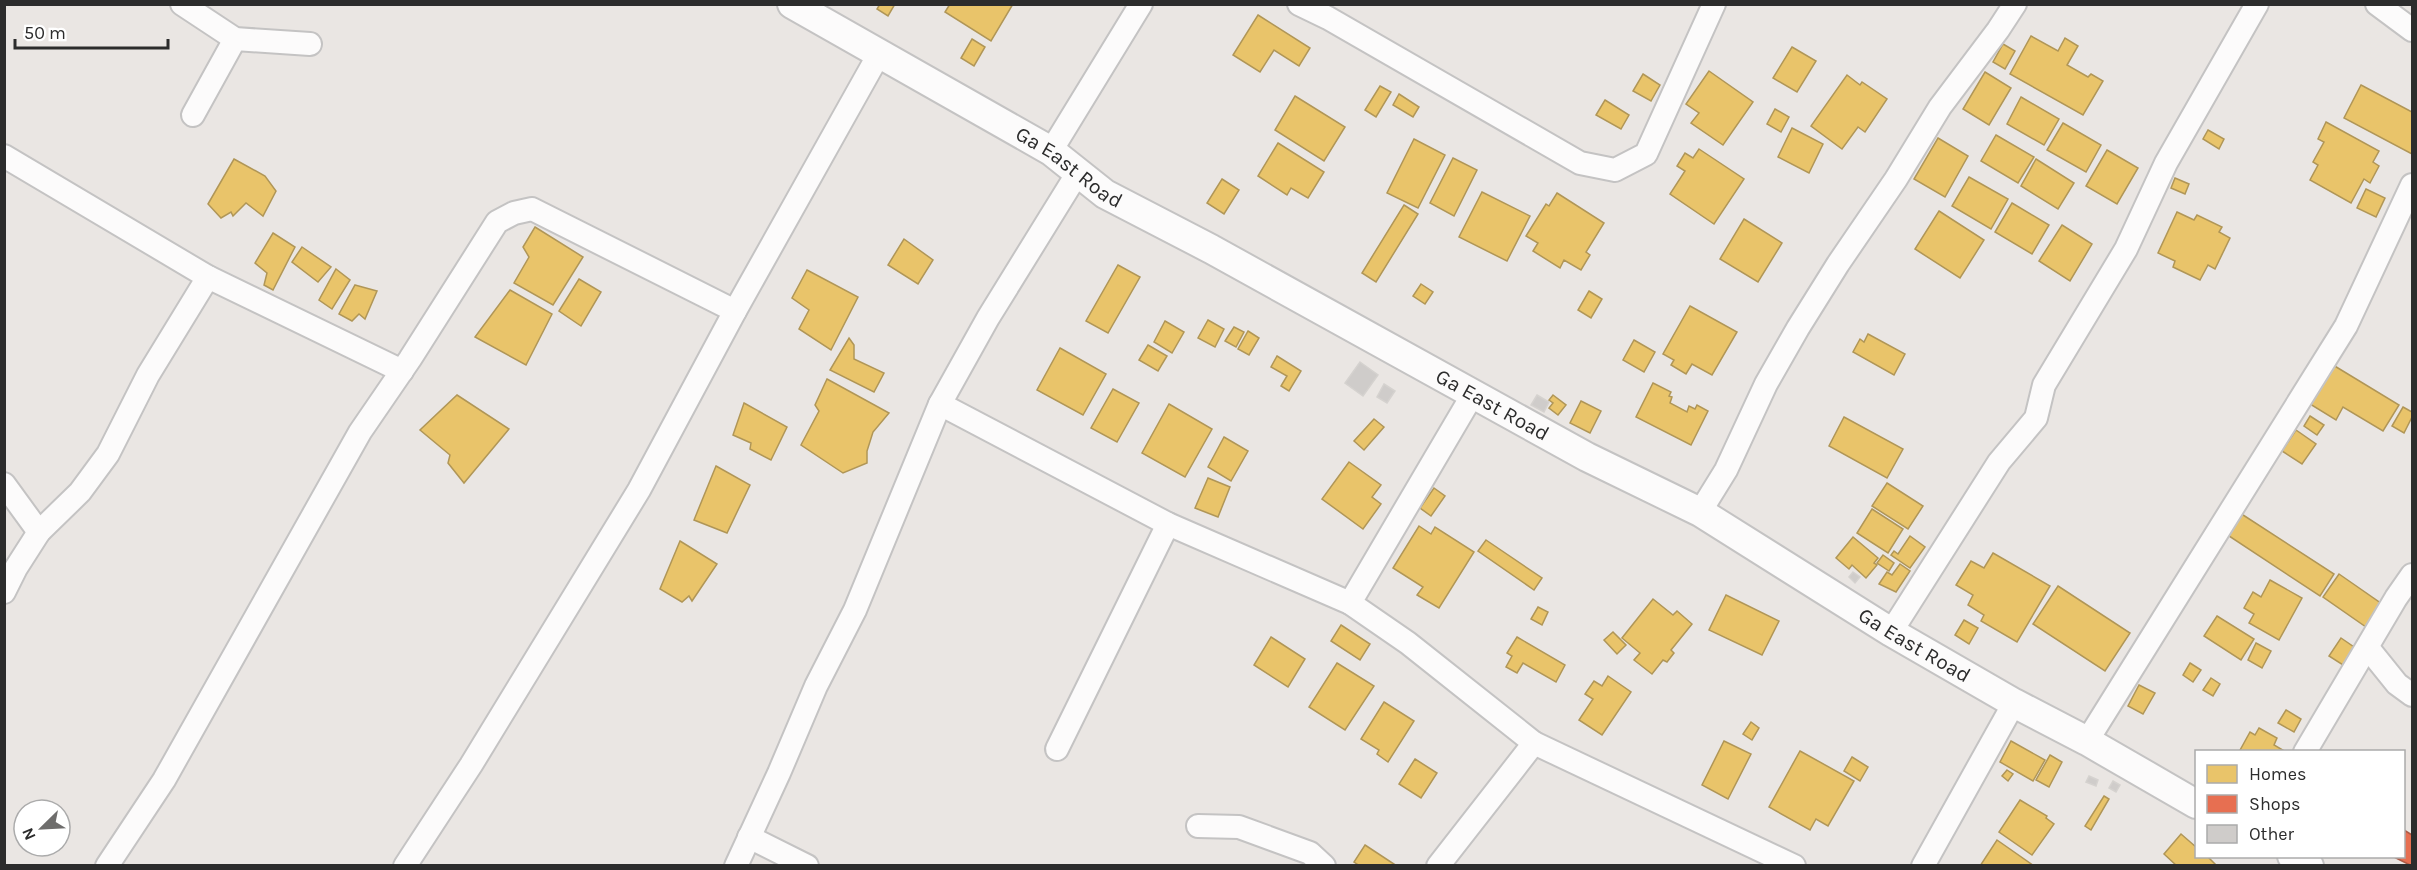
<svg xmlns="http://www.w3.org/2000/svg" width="2417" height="870" font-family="Karla,sans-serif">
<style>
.homes{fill:#e9c46a;stroke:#b09657;stroke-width:1.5}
.shops{fill:#e76f51;stroke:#af5b46;stroke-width:1.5}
.building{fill:#cfccca;stroke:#d5d2cf;stroke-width:1.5}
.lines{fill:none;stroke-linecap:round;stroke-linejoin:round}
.minor-casing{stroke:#c4c3c3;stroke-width:26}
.tertiary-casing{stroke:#c4c3c3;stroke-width:32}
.minor{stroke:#fcfbfb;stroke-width:22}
.tertiary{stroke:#fcfbfb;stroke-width:28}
.labels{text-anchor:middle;stroke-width:6;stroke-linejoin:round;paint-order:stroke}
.street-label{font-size:21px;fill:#2c2c2c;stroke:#fff}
</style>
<rect width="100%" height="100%" fill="#eae6e3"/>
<!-- homes -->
<g class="homes">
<polygon points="880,4 895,4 888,16 877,9"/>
<polygon points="950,4 1013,4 991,41 945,12"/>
<polygon points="1258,15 1310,48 1299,66 1274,50 1260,72 1233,55"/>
<polygon points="2031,36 2058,51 2065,38 2078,46 2067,65 2088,77 2091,74 2103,81 2083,115 2010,74"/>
<polygon points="972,39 985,47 974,66 961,58"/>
<polygon points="2003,44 2015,51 2005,69 1993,62"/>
<polygon points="1792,47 1816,61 1797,92 1773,78"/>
<polygon points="1709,71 1753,102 1723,145 1691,123 1699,113 1686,104"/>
<polygon points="1985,72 2011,88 1989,125 1963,109"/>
<polygon points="1643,74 1660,85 1651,101 1633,91"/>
<polygon points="1847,75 1860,85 1862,82 1887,99 1865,132 1858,127 1842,149 1811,126"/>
<polygon points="2361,85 2412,112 2412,154 2344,118"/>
<polygon points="1380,86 1391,92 1376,117 1365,110"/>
<polygon points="1399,94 1419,107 1413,117 1393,105"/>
<polygon points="1295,96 1345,127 1324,161 1275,130"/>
<polygon points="2021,97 2059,119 2044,145 2007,124"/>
<polygon points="1605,100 1629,115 1621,129 1596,115"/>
<polygon points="1775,109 1789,117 1781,132 1767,124"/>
<polygon points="2326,122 2379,151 2373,162 2379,166 2370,183 2364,179 2351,203 2310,180 2318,165 2313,162 2324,142 2318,139"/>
<polygon points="2063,123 2101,145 2086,172 2047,150"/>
<polygon points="1792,128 1823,144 1809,173 1778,157"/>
<polygon points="2208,130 2224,139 2219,149 2203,139"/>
<polygon points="1996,135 2034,157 2018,183 1981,161"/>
<polygon points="1938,138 1968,156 1945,197 1914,179"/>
<polygon points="1414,139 1445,155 1418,208 1387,193"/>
<polygon points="1278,143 1324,172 1308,198 1291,188 1287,195 1258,176"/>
<polygon points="1699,149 1744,179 1714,224 1670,194 1685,171 1677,166 1685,153 1693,158"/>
<polygon points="2107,150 2138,168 2117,204 2086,186"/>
<polygon points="1453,158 1477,170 1454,216 1430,203"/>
<polygon points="234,159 265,176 276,191 263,216 246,203 233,216 231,212 221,218 208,204"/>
<polygon points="2036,159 2074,183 2058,209 2021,186"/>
<polygon points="1969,177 2008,199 1991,229 1952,206"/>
<polygon points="2175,178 2189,184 2185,194 2171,188"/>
<polygon points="1222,179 1239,190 1224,214 1207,203"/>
<polygon points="2366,189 2385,198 2376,217 2357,208"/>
<polygon points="1482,192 1530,216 1507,261 1459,237"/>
<polygon points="1557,193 1604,223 1586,252 1590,255 1581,270 1564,260 1560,268 1533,251 1538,243 1526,236 1546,204 1549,206"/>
<polygon points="2012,203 2049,225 2032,254 1995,232"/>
<polygon points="1404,205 1418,214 1376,282 1362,273"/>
<polygon points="1939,211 1984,240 1960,278 1915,249"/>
<polygon points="2177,212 2194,220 2197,215 2222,227 2219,232 2230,238 2215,269 2208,265 2200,280 2173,267 2175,261 2158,253"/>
<polygon points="1744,219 1782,243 1758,282 1720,259"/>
<polygon points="2062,225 2092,244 2070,281 2039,261"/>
<polygon points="535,227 583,257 553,305 514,283 529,257 523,247"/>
<polygon points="273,233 295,247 273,290 264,285 267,273 255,263"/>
<polygon points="904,239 933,260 918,284 888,265"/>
<polygon points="302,247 331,267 318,282 292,262"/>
<polygon points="1118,265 1140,277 1108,333 1086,321"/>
<polygon points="336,269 350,280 332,309 319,300"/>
<polygon points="807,270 858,297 831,350 799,329 809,310 792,298"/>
<polygon points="579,279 601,292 581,326 559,311"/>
<polygon points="1421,284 1433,292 1425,304 1413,296"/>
<polygon points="355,285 377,291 365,319 359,314 352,321 339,314"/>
<polygon points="510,290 552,314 526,365 475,337"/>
<polygon points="1589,291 1602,299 1591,318 1578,310"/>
<polygon points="1690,306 1737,332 1712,375 1692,364 1686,374 1671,365 1674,360 1663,354"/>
<polygon points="1208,320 1224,329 1215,347 1198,338"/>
<polygon points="1165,321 1184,332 1172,353 1154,342"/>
<polygon points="1234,327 1244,332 1236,347 1225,341"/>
<polygon points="1248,331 1259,338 1249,355 1238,349"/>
<polygon points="1868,334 1905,354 1894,375 1853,352 1860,339 1864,342"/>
<polygon points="849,338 854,345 854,359 884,373 874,392 830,370"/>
<polygon points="1634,340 1655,352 1644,372 1623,360"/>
<polygon points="1148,345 1167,356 1158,371 1139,360"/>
<polygon points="1060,348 1106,374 1083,415 1037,390"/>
<polygon points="1277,356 1301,371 1289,391 1281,386 1287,376 1271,367"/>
<polygon points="2333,365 2399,405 2383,431 2343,407 2336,420 2310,404"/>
<polygon points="827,379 889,413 873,432 867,451 867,463 843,473 801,445 819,411 815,405"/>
<polygon points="1653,383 1671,392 1669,396 1672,397 1670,403 1687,412 1689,406 1695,409 1697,405 1708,411 1691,445 1636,417"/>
<polygon points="1113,389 1139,403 1117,442 1091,428"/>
<polygon points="457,395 509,429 464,483 448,463 450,455 420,430"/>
<polygon points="1553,395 1566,405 1558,415 1549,408 1553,403 1549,400"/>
<polygon points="1581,401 1601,411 1590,433 1570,423"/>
<polygon points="744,403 787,427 771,460 750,449 751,443 733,435"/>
<polygon points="1169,404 1212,429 1185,477 1142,453"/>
<polygon points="2403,407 2412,412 2412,417 2404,433 2392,426"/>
<polygon points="2310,416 2324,425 2317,435 2304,426"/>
<polygon points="1844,417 1903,449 1887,478 1829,446"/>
<polygon points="1374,419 1384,427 1364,450 1354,441"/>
<polygon points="2296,430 2316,444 2302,464 2282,451"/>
<polygon points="1224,437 1248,451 1231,481 1208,467"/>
<polygon points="1349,462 1381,485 1372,497 1381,504 1363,529 1322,499"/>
<polygon points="716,466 750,485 727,533 694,520"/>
<polygon points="1208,478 1230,487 1218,517 1195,508"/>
<polygon points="1887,483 1923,506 1908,529 1872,506"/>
<polygon points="1434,488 1445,496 1431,516 1420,508"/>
<polygon points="1872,509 1903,529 1888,553 1857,533"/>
<polygon points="2240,513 2334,574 2320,596 2226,534"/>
<polygon points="1419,526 1431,534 1435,527 1474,552 1439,608 1417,595 1423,587 1393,568"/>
<polygon points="1910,536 1925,547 1910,568 1891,555 1894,551 1898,554"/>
<polygon points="1853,537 1878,558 1874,563 1877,565 1866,578 1852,565 1849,569 1836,558"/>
<polygon points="1486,540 1542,578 1534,590 1478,551"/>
<polygon points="680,541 717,564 692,601 689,596 682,602 660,589"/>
<polygon points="1993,553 2050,586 2017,642 1981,621 1984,615 1968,605 1973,595 1956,585 1971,561 1984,568"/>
<polygon points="1883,555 1894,563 1889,571 1877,563"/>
<polygon points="1900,564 1910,571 1896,592 1879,584 1887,572 1892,575"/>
<polygon points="2339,574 2382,604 2366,627 2323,597"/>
<polygon points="2270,580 2302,598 2279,640 2249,623 2254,614 2244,608 2253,592 2261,597"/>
<polygon points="2058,586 2130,633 2105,671 2033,624"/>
<polygon points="1726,595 1779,621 1762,655 1709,630"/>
<polygon points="1653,599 1673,615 1677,611 1692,624 1671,650 1674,653 1667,662 1663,660 1652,674 1634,660 1640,653 1622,638"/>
<polygon points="1538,607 1548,612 1542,625 1531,619"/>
<polygon points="2217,616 2254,639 2241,660 2204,636"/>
<polygon points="1964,620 1978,628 1969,644 1955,635"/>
<polygon points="1341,625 1370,644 1360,660 1331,641"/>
<polygon points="1613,632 1626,645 1617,654 1604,640"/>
<polygon points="1271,637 1305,659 1288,687 1254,665"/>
<polygon points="1517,637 1565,665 1556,682 1523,663 1517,673 1506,667 1512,656 1507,653"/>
<polygon points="2341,638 2354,647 2343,665 2329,656"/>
<polygon points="2256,643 2271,651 2262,668 2248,660"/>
<polygon points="1337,663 1374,686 1345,730 1309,707"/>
<polygon points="2190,663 2201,670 2193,682 2183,675"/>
<polygon points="1608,676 1631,692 1602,735 1579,720 1593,699 1585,694 1594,681 1602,686"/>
<polygon points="2211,678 2220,684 2213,696 2203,690"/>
<polygon points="2139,685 2155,693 2143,714 2128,706"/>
<polygon points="1384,702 1414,721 1388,762 1377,754 1379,750 1361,739"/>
<polygon points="2286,710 2301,719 2294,732 2278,723"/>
<polygon points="1751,722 1759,728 1752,740 1743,734"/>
<polygon points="2259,728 2277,738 2274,745 2286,752 2239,752 2250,732 2255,735"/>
<polygon points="1724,741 1751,754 1728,799 1702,785"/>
<polygon points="2011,741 2045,760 2033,781 2000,762"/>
<polygon points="1800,751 1854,781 1828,826 1816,819 1810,830 1769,807"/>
<polygon points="2050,755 2062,762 2049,787 2036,780"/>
<polygon points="1852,757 1868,767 1860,781 1844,771"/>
<polygon points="1415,759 1437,773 1421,798 1399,784"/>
<polygon points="2007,770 2013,774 2008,781 2002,776"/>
<polygon points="2104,796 2109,799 2091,830 2085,826"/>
<polygon points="2020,800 2047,816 2046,818 2054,824 2032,855 1999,832"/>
<polygon points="2181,834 2196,847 2196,856 2207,856 2217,866 2177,866 2164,854"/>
<polygon points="1997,840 2034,866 1980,866"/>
<polygon points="1365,845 1397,866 1360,866 1354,862"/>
</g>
<!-- shops -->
<polygon class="shops" points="2404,830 2412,835 2412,866 2392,856 2404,856"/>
<!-- building -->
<g class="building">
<polygon points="1360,362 1378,375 1363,396 1345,383"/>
<polygon points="1384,384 1395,391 1387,403 1377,397"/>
<polygon points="1537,395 1549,402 1544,412 1531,405"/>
<polygon points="1853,572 1860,577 1855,583 1849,577"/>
<polygon points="2089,776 2098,780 2096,786 2086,782"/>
<polygon points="2113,781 2120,785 2116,792 2109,788"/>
</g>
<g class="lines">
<defs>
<g id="minor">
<polyline points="182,4 235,39 310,44"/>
<polyline points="1299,4 1328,18 1580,163 1615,170 1646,154 1714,4"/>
<polyline points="2377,4 2412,30"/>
<polyline points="193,115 235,39"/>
<polyline points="1051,151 1141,4"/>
<polyline points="4,156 208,277 402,371"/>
<polyline points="940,404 1168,524 1350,603"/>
<polyline points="4,484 39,532"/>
<polyline points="1700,512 1726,470 1766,384 1798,328 1838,264 1896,179 1940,107 1998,30 2015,4"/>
<polyline points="4,592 16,568 39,532 80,492 108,454 148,375 208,277"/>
<polyline points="1891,632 1999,462 2036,418 2044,385 2126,249 2166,163 2257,4"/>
<polyline points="2368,648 2397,684 2412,695"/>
<polyline points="2087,741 2346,326 2412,185"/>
<polyline points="1534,743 1794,866"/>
<polyline points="1057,749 1168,524"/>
<polyline points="2305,752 2396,598 2412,575"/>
<polyline points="1198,826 1239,827 1310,853 1324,866"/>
<polyline points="749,837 807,866"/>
<polyline points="107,866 164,780 360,432 410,359 497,222 514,213 532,209 735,311"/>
<polyline points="405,866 471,765 639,490 735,311 879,54"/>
<polyline points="736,866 779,773 816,686 855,610 940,404 988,318 1077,174"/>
<polyline points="1438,866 1534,743 1408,643 1350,603 1473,394"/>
<polyline points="1923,866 2014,703"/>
</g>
<g id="tertiary">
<path id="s1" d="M792,4L1051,151L1105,194L1211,249L1587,457L1700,512L1891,632L2014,703L2087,741L2196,804"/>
<polyline points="2292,856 2309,866"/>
</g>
</defs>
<!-- minor casing -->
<use href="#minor" class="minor-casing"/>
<!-- tertiary casing -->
<use href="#tertiary" class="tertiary-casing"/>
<!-- minor -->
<use href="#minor" class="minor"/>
<!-- tertiary -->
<use href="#tertiary" class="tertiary"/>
</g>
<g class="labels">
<!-- street labels -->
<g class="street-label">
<text dy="7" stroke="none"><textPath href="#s1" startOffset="322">Ga East Road</textPath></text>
<text dy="7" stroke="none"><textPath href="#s1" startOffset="808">Ga East Road</textPath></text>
<text dy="7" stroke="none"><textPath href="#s1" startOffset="1294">Ga East Road</textPath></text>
</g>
</g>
<!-- border -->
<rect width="2417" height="870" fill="none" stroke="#2c2c2c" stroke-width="12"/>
<!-- legend -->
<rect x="2195" y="750" width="210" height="108" fill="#ffffff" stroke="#ababab" stroke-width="1.5"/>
<rect x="2207" y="765" width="30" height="18" fill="#e9c46a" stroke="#ababab" stroke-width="1.5"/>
<text x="2249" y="780" font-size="18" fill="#2c2c2c">Homes</text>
<rect x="2207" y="795" width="30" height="18" fill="#e76f51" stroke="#ababab" stroke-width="1.5"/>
<text x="2249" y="810" font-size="18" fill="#2c2c2c">Shops</text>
<rect x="2207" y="825" width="30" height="18" fill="#cfccca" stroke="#ababab" stroke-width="1.5"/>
<text x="2249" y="840" font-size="18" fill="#2c2c2c">Other</text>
<!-- north arrow -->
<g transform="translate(42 828) rotate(246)"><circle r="28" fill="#ffffff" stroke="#ababab" stroke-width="1.5"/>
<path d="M0-4.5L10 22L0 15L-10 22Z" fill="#6e6d6c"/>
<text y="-9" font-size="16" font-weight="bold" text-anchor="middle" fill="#2c2c2c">N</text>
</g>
<!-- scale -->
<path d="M15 39v9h153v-9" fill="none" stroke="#2c2c2c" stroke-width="3"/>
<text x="24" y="39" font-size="18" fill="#2c2c2c" stroke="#ffffff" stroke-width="4.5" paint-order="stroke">50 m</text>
</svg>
